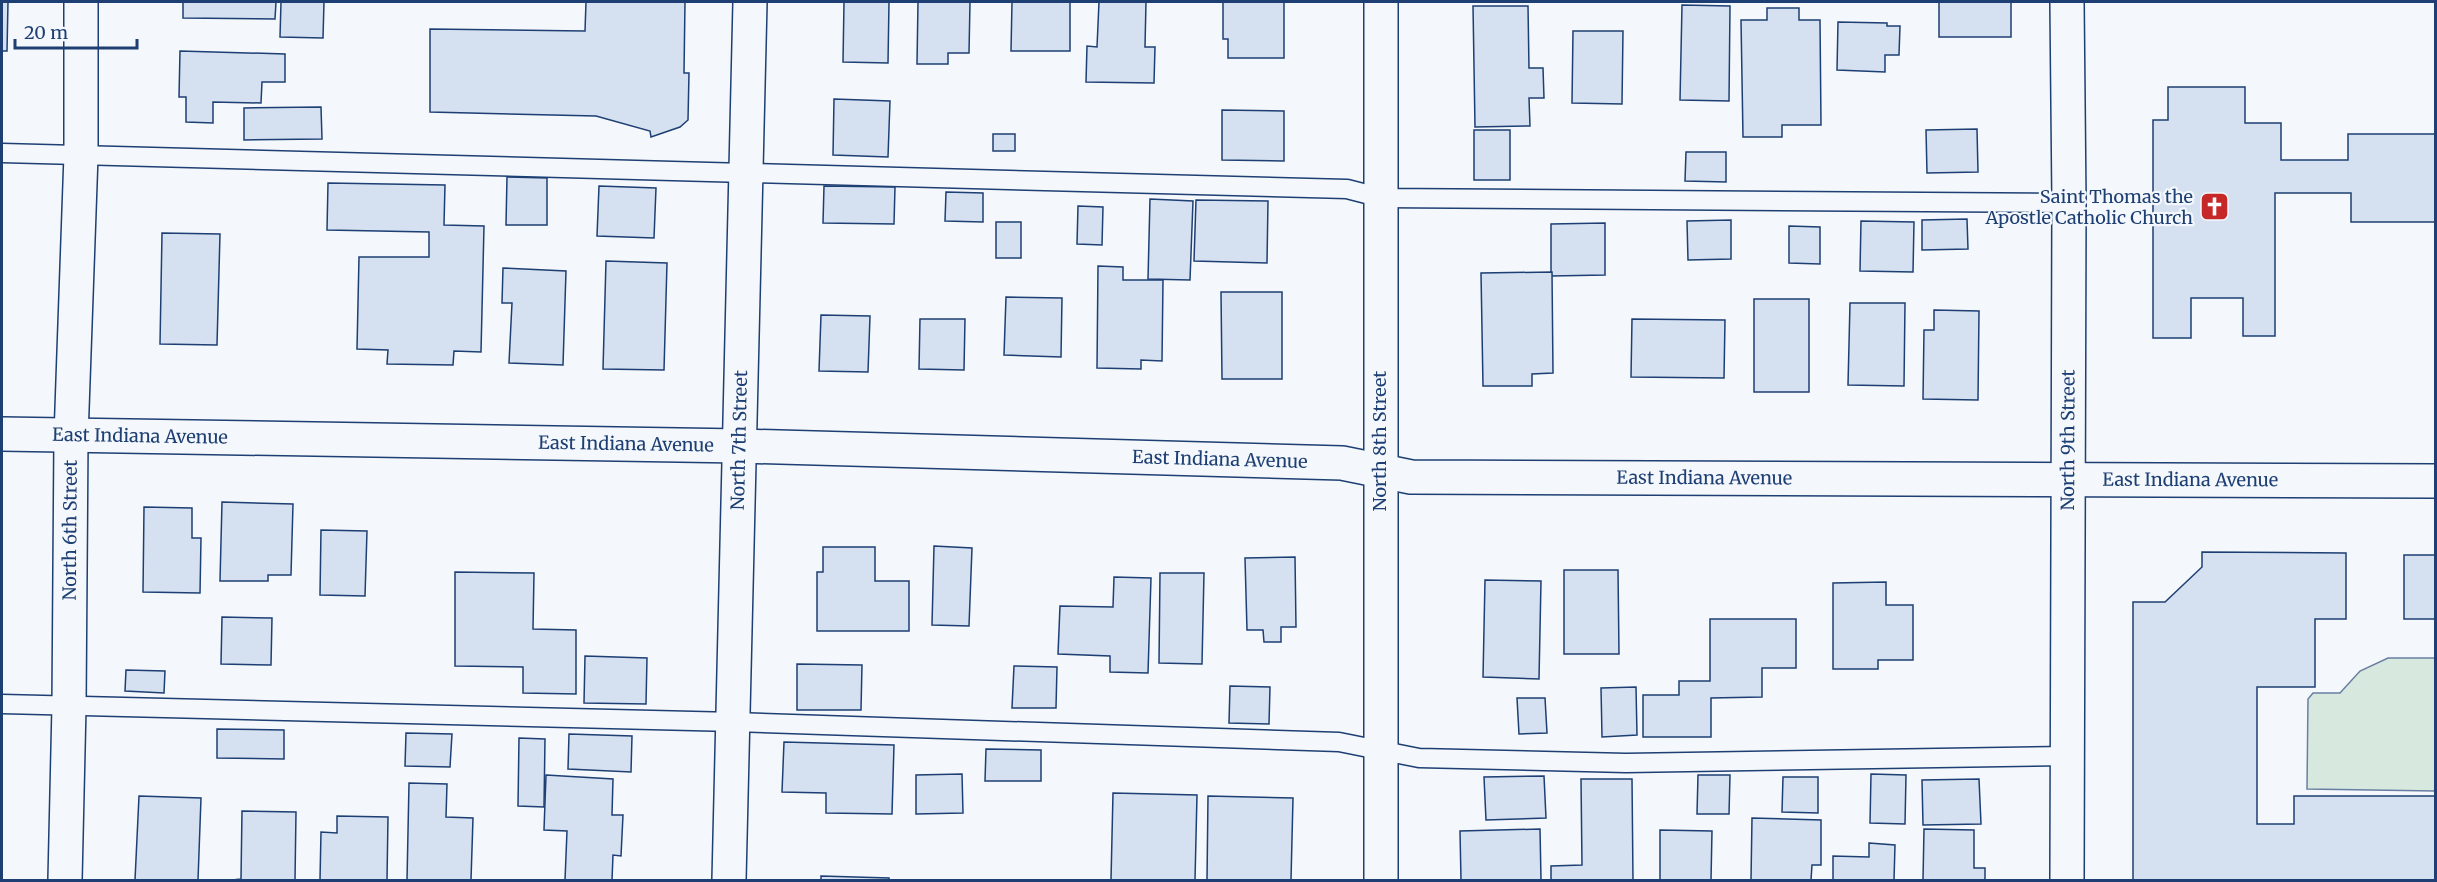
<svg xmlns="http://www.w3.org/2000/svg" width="2437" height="882" font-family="Merriweather,serif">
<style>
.green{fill:#d7e8df;stroke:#687fa3;stroke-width:1.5}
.building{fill:#d5e0f0;stroke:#1d3f73;stroke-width:1.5}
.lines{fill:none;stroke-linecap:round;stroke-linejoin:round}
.service-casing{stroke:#1d3f73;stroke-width:21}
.minor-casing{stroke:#1d3f73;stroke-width:36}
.tertiary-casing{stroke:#1d3f73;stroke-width:36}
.service{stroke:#f4f7fb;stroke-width:18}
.minor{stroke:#f4f7fb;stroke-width:33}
.tertiary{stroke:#f4f7fb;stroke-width:33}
.labels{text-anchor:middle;stroke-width:4.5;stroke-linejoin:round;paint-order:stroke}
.poi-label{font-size:18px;fill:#1d3f73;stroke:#f4f7fb;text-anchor:end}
.street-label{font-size:18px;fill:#1d3f73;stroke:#f4f7fb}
</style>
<rect width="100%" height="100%" fill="#f4f7fb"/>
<!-- green -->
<polygon class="green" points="2388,658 2435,658 2435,791 2307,789 2308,699 2313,693 2340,693 2360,671"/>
<!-- building -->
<g class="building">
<polygon points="2,2 8,2 7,51 2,51"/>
<polygon points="183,2 276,2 275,19 183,18"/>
<polygon points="281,2 324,2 323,38 280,37"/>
<polygon points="586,2 685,2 684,73 689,73 688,120 680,127 651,137 650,131 596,116 430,112 430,29 585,31"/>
<polygon points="844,2 889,2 888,63 843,62"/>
<polygon points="918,2 970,2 969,53 948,53 948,64 917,64"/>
<polygon points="1012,2 1070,2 1070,51 1011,51"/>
<polygon points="1099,2 1146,2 1145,47 1155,47 1154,83 1086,82 1087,46 1097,47"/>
<polygon points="1223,2 1284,2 1284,58 1228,58 1228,39 1223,39"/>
<rect x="1939" y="2" width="72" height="35"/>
<polygon points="1682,5 1730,6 1729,101 1680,100"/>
<polygon points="1473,6 1528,6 1529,68 1543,68 1544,98 1529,98 1530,126 1475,127"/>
<polygon points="1767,8 1799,8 1799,20 1820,20 1821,125 1782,125 1782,137 1743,137 1741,20 1767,20"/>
<polygon points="1838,22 1887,23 1887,26 1900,26 1899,55 1885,55 1885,72 1837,70"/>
<polygon points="1573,31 1623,31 1622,104 1572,103"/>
<polygon points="180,51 285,54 285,82 262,82 261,103 213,102 213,123 186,122 186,97 179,97"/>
<polygon points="2168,87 2245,87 2245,123 2281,123 2281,160 2348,160 2348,134 2436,134 2436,222 2351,222 2351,193 2275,193 2275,336 2243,336 2243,298 2191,298 2191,338 2153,338 2153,120 2168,120"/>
<polygon points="834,99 890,101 888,157 833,155"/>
<polygon points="321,107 322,139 244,140 244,108"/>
<polygon points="1222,110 1284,111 1284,161 1222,160"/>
<polygon points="1977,129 1978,172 1927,173 1926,130"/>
<rect x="1474" y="130" width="36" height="50"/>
<rect x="993" y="134" width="22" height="17"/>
<polygon points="1686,152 1726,152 1726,182 1685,181"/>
<polygon points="507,177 547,178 547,225 506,225"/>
<polygon points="328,183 445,185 444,225 484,226 481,352 454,351 453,365 387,364 388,350 357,349 359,257 429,257 429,232 327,230"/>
<polygon points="599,186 656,188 654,238 597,236"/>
<polygon points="824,186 895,187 894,224 823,223"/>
<polygon points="946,192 983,193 983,222 945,221"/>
<polygon points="1150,199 1193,201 1190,280 1148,279"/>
<polygon points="1196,200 1268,201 1267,263 1194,261"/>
<polygon points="1078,206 1103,207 1102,245 1077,244"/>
<polygon points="1967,219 1968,249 1922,250 1922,220"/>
<polygon points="1731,220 1731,259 1688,260 1687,221"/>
<polygon points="1861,221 1914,222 1913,272 1860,271"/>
<rect x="996" y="222" width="25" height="36"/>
<polygon points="1605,223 1605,275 1551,276 1551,224"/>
<polygon points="1789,226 1820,227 1820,264 1789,263"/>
<polygon points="162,233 220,234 217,345 160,344"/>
<polygon points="606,261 667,263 664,370 603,369"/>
<polygon points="1098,266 1123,267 1123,280 1163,280 1162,361 1141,360 1141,369 1097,368"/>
<polygon points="503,268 566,271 563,365 509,363 512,303 502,303"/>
<polygon points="1552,272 1553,373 1532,374 1532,386 1483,386 1481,273"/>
<polygon points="1221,292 1282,292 1282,379 1222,379"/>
<polygon points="1006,297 1062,298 1061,357 1004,355"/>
<rect x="1754" y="299" width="55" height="93"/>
<polygon points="1850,303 1905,303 1904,386 1848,385"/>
<polygon points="1934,310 1979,311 1978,400 1923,399 1924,330 1934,330"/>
<polygon points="821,315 870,316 868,372 819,371"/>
<polygon points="920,319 965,319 964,370 919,369"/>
<polygon points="1632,319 1725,320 1724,378 1631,377"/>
<polygon points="222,502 293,504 291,575 268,575 268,581 220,581"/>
<polygon points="144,507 192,508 192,538 201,538 200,593 143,592"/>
<polygon points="321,530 367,531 365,596 320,595"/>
<polygon points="934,546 972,548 969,626 932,625"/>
<polygon points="823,547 875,547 875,581 909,581 909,631 817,631 817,572 823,572"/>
<polygon points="2202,552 2346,553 2346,619 2315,619 2315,687 2257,687 2257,824 2294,824 2294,796 2436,796 2436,880 2133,880 2133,602 2165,602 2202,567"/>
<rect x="2404" y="555" width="32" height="64"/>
<polygon points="1295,557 1296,627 1281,627 1281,642 1264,642 1263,630 1247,630 1245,558"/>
<polygon points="1564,570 1618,570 1619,654 1564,654"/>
<polygon points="455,572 534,573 533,629 576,630 576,694 523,693 523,667 455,666"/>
<polygon points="1160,573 1204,573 1202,664 1159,663"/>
<polygon points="1114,577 1151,578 1148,673 1110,672 1110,656 1058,654 1060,606 1113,607"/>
<polygon points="1485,580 1541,581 1539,679 1483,677"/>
<polygon points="1886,582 1886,605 1913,605 1913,660 1878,660 1878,669 1833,669 1833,583"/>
<polygon points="222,617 272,618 271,665 221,664"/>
<polygon points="1710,619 1796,619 1796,668 1762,668 1762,697 1711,698 1711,737 1643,737 1643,695 1679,695 1679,681 1710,681"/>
<polygon points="585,656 647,658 646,704 584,703"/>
<polygon points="797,664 862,665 861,710 797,710"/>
<polygon points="1014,666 1057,667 1056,708 1012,708"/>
<polygon points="126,670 165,671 164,693 125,691"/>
<polygon points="1230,686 1270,687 1269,724 1229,723"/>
<polygon points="1636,687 1637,735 1602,737 1601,688"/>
<polygon points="1517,698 1545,698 1547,733 1519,734"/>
<polygon points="217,729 284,730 284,759 217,758"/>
<polygon points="406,733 452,734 450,767 405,766"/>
<polygon points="569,734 632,736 631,772 568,769"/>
<polygon points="519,738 545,739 544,807 518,806"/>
<polygon points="784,742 894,745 892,814 826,813 826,793 782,792"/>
<polygon points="986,749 1041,750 1041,781 985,781"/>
<polygon points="962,774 963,813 916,814 916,775"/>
<polygon points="1871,774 1906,775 1905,824 1870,823"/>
<polygon points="546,775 613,779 612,815 623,815 621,856 613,855 612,880 565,880 567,831 544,830"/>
<polygon points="1698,775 1730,775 1729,814 1697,814"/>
<polygon points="1544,776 1546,818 1486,820 1484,777"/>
<polygon points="1783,777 1818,777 1818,813 1782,812"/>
<polygon points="1581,779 1632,779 1633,880 1551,880 1551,866 1582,865"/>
<polygon points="1979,779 1981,824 1923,825 1922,780"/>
<polygon points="409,783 447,784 446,817 473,818 471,880 407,880"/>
<polygon points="1113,793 1197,795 1195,880 1111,880"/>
<polygon points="139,796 201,798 198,880 135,880"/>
<polygon points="1208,796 1293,798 1291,880 1207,880"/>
<polygon points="242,811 296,812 295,880 232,880 241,879"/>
<polygon points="337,816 388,817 387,880 320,880 321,832 337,833"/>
<polygon points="1752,818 1821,820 1821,865 1812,865 1811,880 1751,880"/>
<polygon points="1540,829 1541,880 1461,880 1460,831"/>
<polygon points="1924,829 1974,830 1974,868 1985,868 1985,880 1923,880"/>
<polygon points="1660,830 1712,831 1711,880 1660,880"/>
<polygon points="1869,843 1895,845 1894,880 1833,880 1833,856 1869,857"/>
<polygon points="821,876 889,878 889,880 821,880"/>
</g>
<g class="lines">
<defs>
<g id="service">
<polyline points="2,153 1347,189 1382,198 2069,203"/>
<polyline points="2,704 734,722 1339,742 1419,758 1626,763 2068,756"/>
</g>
<g id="minor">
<path id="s1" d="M2,434L741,446L1342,463L1411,477L2436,481"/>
<path id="s2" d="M65,880L69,706L71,437L81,155V2"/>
<polyline points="1381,880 1381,2"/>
<path id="s3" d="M2067,880L2069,203L2067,2"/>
</g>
<g id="tertiary">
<path id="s4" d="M729,880L750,2"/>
</g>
</defs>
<!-- service casing -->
<use href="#service" class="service-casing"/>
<!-- minor casing -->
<use href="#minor" class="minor-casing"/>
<!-- tertiary casing -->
<use href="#tertiary" class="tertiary-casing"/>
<!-- service -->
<use href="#service" class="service"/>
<!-- minor -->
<use href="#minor" class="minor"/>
<!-- tertiary -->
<use href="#tertiary" class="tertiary"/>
</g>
<!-- icons -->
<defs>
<symbol id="church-square" viewBox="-11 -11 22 22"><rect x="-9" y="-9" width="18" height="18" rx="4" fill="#c62828" stroke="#f4f7fb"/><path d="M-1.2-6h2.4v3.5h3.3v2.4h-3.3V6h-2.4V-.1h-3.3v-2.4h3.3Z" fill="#fff"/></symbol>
</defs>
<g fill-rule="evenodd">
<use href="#church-square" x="2198" y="190" width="33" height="33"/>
</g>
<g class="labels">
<!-- poi labels -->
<g class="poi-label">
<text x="2193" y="203">Saint Thomas the<tspan x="2193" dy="21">Apostle Catholic Church</tspan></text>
</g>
<!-- street labels -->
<g class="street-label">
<text dy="6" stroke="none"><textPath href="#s1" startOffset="138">East Indiana Avenue</textPath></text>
<text dy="6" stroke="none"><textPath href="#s4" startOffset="440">North 7th Street</textPath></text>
<text transform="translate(1380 441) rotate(-90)" y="6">North 8th Street</text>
<text dy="6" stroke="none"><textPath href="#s3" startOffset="440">North 9th Street</textPath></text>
<text dy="6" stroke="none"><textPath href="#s1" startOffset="624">East Indiana Avenue</textPath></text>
<text dy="6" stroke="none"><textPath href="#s1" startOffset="1218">East Indiana Avenue</textPath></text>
<text dy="6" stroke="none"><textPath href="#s1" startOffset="1704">East Indiana Avenue</textPath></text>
<text dy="6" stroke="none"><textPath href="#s1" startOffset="2190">East Indiana Avenue</textPath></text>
<text dy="6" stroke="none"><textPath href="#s2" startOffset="350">North 6th Street</textPath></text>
</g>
</g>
<!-- border -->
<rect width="2437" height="882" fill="none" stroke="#1d3f73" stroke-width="6"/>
<!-- scale -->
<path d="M15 39v9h122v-9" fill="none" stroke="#1d3f73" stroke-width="3"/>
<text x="24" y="39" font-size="18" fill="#1d3f73" stroke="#f4f7fb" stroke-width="4.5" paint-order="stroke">20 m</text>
</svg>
